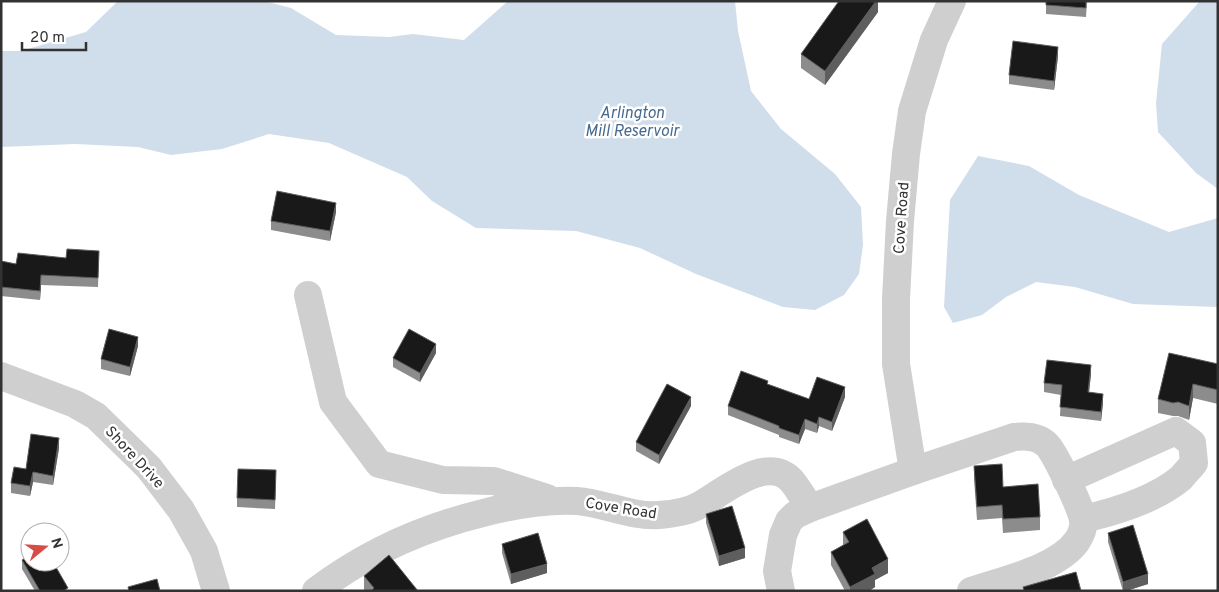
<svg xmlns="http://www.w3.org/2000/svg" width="1219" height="592" font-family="Overpass,sans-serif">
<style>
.water{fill:#d0ddeb}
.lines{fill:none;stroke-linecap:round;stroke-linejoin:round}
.minor{stroke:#cfcfcf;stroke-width:28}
.wall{fill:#8c8c8c}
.shaded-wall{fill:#5e5e5e}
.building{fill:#191919;stroke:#5e5e5e}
.labels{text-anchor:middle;stroke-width:5;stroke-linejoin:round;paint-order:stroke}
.street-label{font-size:15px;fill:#323232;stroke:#fff}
.water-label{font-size:16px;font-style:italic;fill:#46698e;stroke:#fff}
</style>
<rect width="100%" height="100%" fill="#fff"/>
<!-- water -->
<g class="water">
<polygon points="118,1 264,1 291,8 336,35 389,37 413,34 464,40 508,1 735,1 738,31 751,91 781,129 835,174 861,207 863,245 859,274 844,295 815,310 783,307 696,274 640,248 576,231 476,228 432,201 407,177 329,143 269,134 222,149 171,155 138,147 75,144 1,147 1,51 21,51 86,32"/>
<polygon points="1200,1 1218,1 1218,189 1196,173 1158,132 1156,103 1162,44"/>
<polygon points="978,156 1029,166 1079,195 1169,232 1218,218 1218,307 1133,304 1075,287 1036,282 1006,297 982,315 953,323 944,307 950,200"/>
</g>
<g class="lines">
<!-- minor -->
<g class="minor">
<polyline points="308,295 333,402 379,464 443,480 494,481 547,498"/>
<polyline points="1,376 75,404 96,416 140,459 149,468 181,510 204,551 216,591"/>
<polyline points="913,471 896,364 896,299 900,221 906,154 912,111 934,40 952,1"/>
<path d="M1066,480L1176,431L1192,443L1194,463C1190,468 1185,473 1181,478C1156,499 1114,512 1083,519"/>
<path d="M316,591C366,553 422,528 483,513C514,505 545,499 577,501C604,503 631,517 659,515C672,514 688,512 700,505C722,493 766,454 791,480C798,488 804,499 810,508L913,471L1014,437C1026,436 1037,436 1046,444C1055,452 1081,508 1083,520C1084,527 1081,535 1077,541C1057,569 1003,580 971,591"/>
<polyline points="781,591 777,571 783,535 789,521 795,515 810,508"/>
</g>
</g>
<!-- wall -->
<g class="wall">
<polygon points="878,1 878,12 825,85 801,68 801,54"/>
<polygon points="1046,1 1087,1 1086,17 1046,14"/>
<polygon points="1058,56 1054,90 1009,84 1009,75"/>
<polygon points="336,212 330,241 271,230 271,221"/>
<polygon points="99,251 98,287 41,285 40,300 1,296 1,261 16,264 66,258"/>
<polygon points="138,346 130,376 101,369 101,359"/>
<polygon points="436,353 420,382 393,367 393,358"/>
<polygon points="1218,364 1218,404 1193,398 1189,420 1178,416 1173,416 1158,413 1158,399"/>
<polygon points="1091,374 1089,392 1103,403 1101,421 1060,416 1061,395 1044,392 1044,383"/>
<polygon points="768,384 809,399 845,397 832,431 819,426 817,433 805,429 799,444 779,437 779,435 728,415 728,406"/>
<polygon points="691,406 659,464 636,451 636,442"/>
<polygon points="59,448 53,485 33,482 30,496 11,493 11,483 26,469"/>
<polygon points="974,466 1003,487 1040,517 1040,530 1003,533 1002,518 977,520 974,479"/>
<polygon points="276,480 275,509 237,507 237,498"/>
<polygon points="706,514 745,558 719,566 706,523"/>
<polygon points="843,532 888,573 875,580 875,587 869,591 845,591 831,565 831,552 843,545"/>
<polygon points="1108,533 1148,584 1126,591 1123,591 1108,542"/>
<polygon points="502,544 547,573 511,584 502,553"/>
<polygon points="22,560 68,591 35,591 22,569"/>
<polygon points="364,576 418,591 365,591 364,589"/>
</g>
<!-- shaded-wall -->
<g class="shaded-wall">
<polygon points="876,1 878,1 878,12 825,85 825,71"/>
<polygon points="1058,47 1058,56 1054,90 1054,81"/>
<polygon points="336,203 336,212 330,241 330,231"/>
<polygon points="41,275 41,285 40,300 40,291"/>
<polygon points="138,337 138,346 130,376 130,367"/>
<polygon points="436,344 436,353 420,382 420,373"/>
<polygon points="1091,365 1091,374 1088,401 1088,392"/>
<polygon points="1193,384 1193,398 1189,420 1189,406"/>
<polygon points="845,387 845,397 832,431 832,422"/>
<polygon points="1103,394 1103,403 1101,421 1101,412"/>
<polygon points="691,397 691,406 659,464 659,455"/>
<polygon points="819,417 819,426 817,433 817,424"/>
<polygon points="805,419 805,429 799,444 799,435"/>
<polygon points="59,438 59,448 53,485 53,476"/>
<polygon points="33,472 33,482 30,496 30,486"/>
<polygon points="745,548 745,558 719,566 719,556"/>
<polygon points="888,559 888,573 875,580 875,587 869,591 850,591 850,587 872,568"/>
<polygon points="547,564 547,573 511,584 511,574"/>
<polygon points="1148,574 1148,584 1126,591 1123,591 1123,582"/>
</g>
<!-- building -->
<g class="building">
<polygon points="839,1 876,1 825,71 801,54"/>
<polygon points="1046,1 1086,1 1086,8 1046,5"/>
<polygon points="1013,41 1058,47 1054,81 1009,75"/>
<polygon points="277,191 336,203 330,231 271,221"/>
<polygon points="67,249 99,251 98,278 41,275 40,291 1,287 1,261 16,264 18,253 66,258"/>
<polygon points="109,329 138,337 130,367 101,359"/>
<polygon points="409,329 436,344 420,373 393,358"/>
<polygon points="1169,353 1218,364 1218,390 1193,384 1189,406 1178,402 1173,403 1158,399"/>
<polygon points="1047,360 1091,365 1088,392 1103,394 1101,412 1060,407 1062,385 1044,383"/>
<polygon points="741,371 768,381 767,384 809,399 817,377 845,387 832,422 819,417 817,424 805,419 799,435 779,428 779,426 728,406"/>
<polygon points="667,384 691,397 659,455 636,442"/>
<polygon points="31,434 59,438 53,476 33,472 30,486 11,483 14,467 26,469"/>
<polygon points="1002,464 1003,487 1038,484 1040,517 1003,519 1002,505 977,507 974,466"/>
<polygon points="238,469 276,470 275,500 237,498"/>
<polygon points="732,506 745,548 719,556 706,514"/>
<polygon points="867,519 888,559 872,568 875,574 850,587 831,552 849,542 843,532"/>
<polygon points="1133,525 1148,574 1123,582 1108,533"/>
<polygon points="538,533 547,564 511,574 502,544"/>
<polygon points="30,555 30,562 53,562 68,588 63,591 40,591 22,560"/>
<polygon points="389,555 418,591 371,591 374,588 364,576"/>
<polygon points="1076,572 1081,591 1024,591 1023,587"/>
<polygon points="157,579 160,591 129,591 128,587"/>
</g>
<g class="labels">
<!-- street labels -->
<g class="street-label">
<text transform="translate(901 218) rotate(-86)" y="5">Cove Road</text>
<text transform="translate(135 457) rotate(47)" y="5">Shore Drive</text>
<text transform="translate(621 508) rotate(9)" y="5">Cove Road</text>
</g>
<!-- water labels -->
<g class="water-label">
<text x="632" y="118">Arlington<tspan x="632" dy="18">Mill Reservoir</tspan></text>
</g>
</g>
<!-- border -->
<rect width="1219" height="592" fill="none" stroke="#323232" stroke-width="5"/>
<!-- north arrow -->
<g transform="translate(45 547) rotate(72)"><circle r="24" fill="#ffffff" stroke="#adadad"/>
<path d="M0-4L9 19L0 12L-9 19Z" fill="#d74d46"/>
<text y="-8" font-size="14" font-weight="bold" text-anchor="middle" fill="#323232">N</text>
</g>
<!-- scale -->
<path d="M22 42v8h64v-8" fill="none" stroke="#323232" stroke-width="2.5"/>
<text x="30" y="42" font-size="15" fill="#323232" stroke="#ffffff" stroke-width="4" paint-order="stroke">20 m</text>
</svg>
